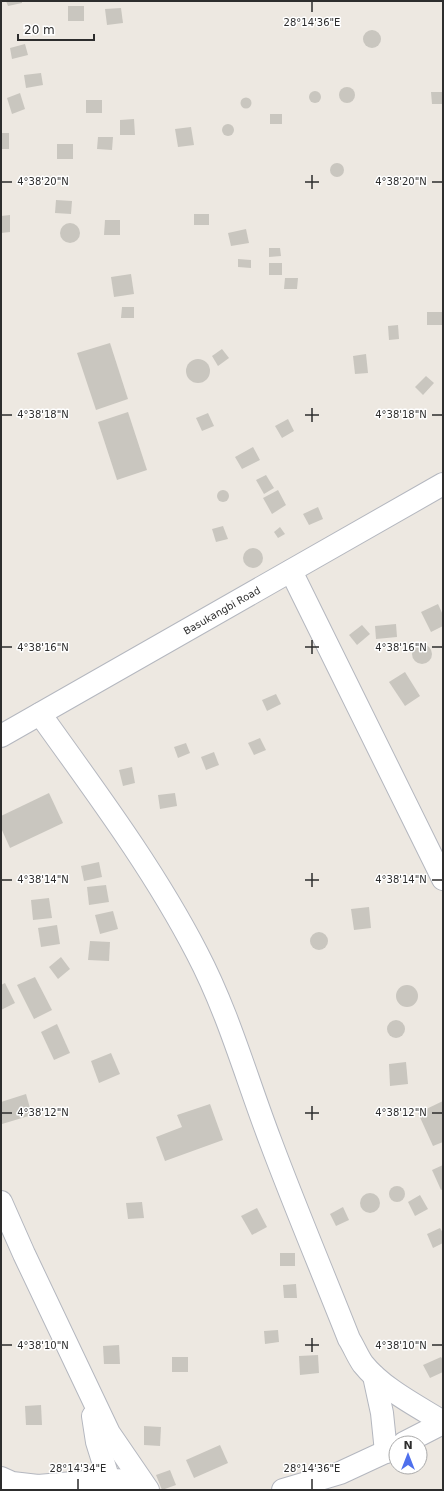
<svg xmlns="http://www.w3.org/2000/svg" width="444" height="1491" font-family="'DejaVu Sans',sans-serif">
<style>
.building{fill:#c9c6bf}
.lines{fill:none;stroke-linecap:round;stroke-linejoin:round}
.street-casing{stroke:#b4b7bf;stroke-width:24}
.secondary-casing{stroke:#b4b7bf;stroke-width:24}
.street{stroke:#fff;stroke-width:22}
.secondary{stroke:#fff;stroke-width:22}
.ticks{fill:none;stroke:#2d2d2d;stroke-width:1.5}
.labels{text-anchor:middle;stroke-width:3;stroke-linejoin:round;paint-order:stroke}
.street-label{font-size:10px;fill:#2d2d2d;stroke:#fff}
.ticks-label{font-size:10px;text-anchor:middle;fill:#2d2d2d;stroke:#fff;stroke-width:3;stroke-linejoin:round;paint-order:stroke}
</style>
<rect width="100%" height="100%" fill="#ede8e1"/>
<!-- building -->
<g class="building">
<polygon points="6,1 22,1 22,3 8,6"/>
<rect x="68" y="6" width="16" height="15"/>
<polygon points="121,8 123,23 107,25 105,9"/>
<circle cx="372" cy="39" r="9"/>
<polygon points="25,44 28,55 12,59 10,48"/>
<polygon points="41,73 43,85 26,88 24,75"/>
<circle cx="347" cy="95" r="8"/>
<circle cx="315" cy="97" r="6"/>
<polygon points="431,92 443,92 443,104 432,104"/>
<polygon points="20,93 25,109 12,114 7,98"/>
<circle cx="246" cy="103" r="5.5"/>
<rect x="86" y="100" width="16" height="13"/>
<rect x="270" y="114" width="12" height="10"/>
<polygon points="134,119 135,135 120,135 120,120"/>
<circle cx="228" cy="130" r="6"/>
<polygon points="191,127 194,145 178,147 175,129"/>
<rect x="1" y="133" width="8" height="16"/>
<polygon points="98,137 113,137 112,150 97,149"/>
<rect x="57" y="144" width="16" height="15"/>
<circle cx="337" cy="170" r="7"/>
<polygon points="56,200 72,201 71,214 55,213"/>
<rect x="194" y="214" width="15" height="11"/>
<polygon points="10,215 10,232 1,233 1,216"/>
<polygon points="105,220 120,220 120,235 104,235"/>
<circle cx="70" cy="233" r="10"/>
<polygon points="246,229 249,243 231,246 228,233"/>
<polygon points="269,248 280,248 281,256 269,257"/>
<polygon points="238,259 251,260 251,268 238,267"/>
<rect x="269" y="263" width="13" height="12"/>
<polygon points="131,274 134,294 114,297 111,277"/>
<polygon points="285,278 298,278 297,289 284,289"/>
<polygon points="122,307 134,307 134,318 121,318"/>
<rect x="427" y="312" width="15" height="13"/>
<polygon points="398,325 399,339 389,340 388,326"/>
<polygon points="110,343 128,399 96,410 77,353"/>
<polygon points="222,349 229,358 218,366 212,356"/>
<polygon points="366,354 368,373 355,374 353,356"/>
<circle cx="198" cy="371" r="12"/>
<polygon points="426,376 434,383 423,395 415,387"/>
<polygon points="128,412 147,470 117,480 98,422"/>
<polygon points="208,413 214,426 202,431 196,418"/>
<polygon points="288,419 294,431 282,438 275,426"/>
<polygon points="253,447 260,460 242,469 235,457"/>
<polygon points="266,475 274,488 264,494 256,480"/>
<circle cx="223" cy="496" r="6"/>
<polygon points="278,490 286,505 272,514 263,498"/>
<polygon points="318,507 323,519 309,525 303,514"/>
<polygon points="223,526 228,539 216,542 212,529"/>
<polygon points="280,527 285,534 278,538 274,532"/>
<circle cx="253" cy="558" r="10"/>
<polygon points="438,604 443,615 443,626 431,632 421,612"/>
<polygon points="396,624 397,637 376,639 375,626"/>
<polygon points="362,625 370,634 357,645 349,635"/>
<circle cx="422" cy="654" r="10"/>
<polygon points="405,672 420,696 405,706 389,682"/>
<polygon points="276,694 281,704 267,711 262,700"/>
<polygon points="260,738 266,750 254,755 248,743"/>
<polygon points="186,743 190,753 178,758 174,747"/>
<polygon points="214,752 219,765 206,770 201,757"/>
<polygon points="132,767 135,783 123,786 119,770"/>
<polygon points="49,793 63,823 10,848 1,828 1,816"/>
<polygon points="175,793 177,806 160,809 158,795"/>
<polygon points="99,862 102,877 84,881 81,866"/>
<polygon points="106,885 109,902 89,905 87,887"/>
<polygon points="49,898 52,918 33,920 31,900"/>
<polygon points="369,907 371,928 354,930 351,909"/>
<polygon points="113,911 118,929 100,934 95,915"/>
<polygon points="57,925 60,944 41,947 38,928"/>
<circle cx="319" cy="941" r="9"/>
<polygon points="90,941 110,942 109,961 88,960"/>
<polygon points="61,957 70,969 58,979 49,967"/>
<polygon points="35,977 52,1010 34,1019 17,985"/>
<polygon points="5,983 15,1003 1,1010 1,985"/>
<circle cx="407" cy="996" r="11"/>
<circle cx="396" cy="1029" r="9"/>
<polygon points="57,1024 70,1053 54,1060 41,1032"/>
<polygon points="111,1053 120,1074 99,1083 91,1061"/>
<polygon points="406,1062 408,1084 390,1086 389,1064"/>
<polygon points="26,1094 32,1115 2,1124 1,1102"/>
<polygon points="443,1101 443,1142 433,1146 418,1113"/>
<polygon points="210,1104 223,1140 165,1161 156,1137 182,1127 177,1115"/>
<polygon points="443,1165 443,1189 441,1190 432,1170"/>
<circle cx="397" cy="1194" r="8"/>
<circle cx="370" cy="1203" r="10"/>
<polygon points="420,1195 428,1209 415,1216 408,1202"/>
<polygon points="142,1202 144,1218 128,1219 126,1203"/>
<polygon points="343,1207 349,1220 336,1226 330,1214"/>
<polygon points="257,1208 267,1227 252,1235 241,1216"/>
<polygon points="440,1228 443,1233 443,1243 433,1248 427,1234"/>
<rect x="280" y="1253" width="15" height="13"/>
<polygon points="296,1284 297,1298 284,1298 283,1285"/>
<polygon points="278,1330 279,1342 265,1344 264,1331"/>
<polygon points="119,1345 120,1364 104,1364 103,1346"/>
<polygon points="318,1355 319,1373 300,1375 299,1356"/>
<rect x="172" y="1357" width="16" height="15"/>
<polygon points="441,1357 443,1360 443,1372 430,1378 423,1365"/>
<polygon points="41,1405 42,1425 26,1425 25,1406"/>
<polygon points="144,1426 161,1427 160,1446 144,1445"/>
<polygon points="220,1445 228,1463 194,1478 186,1460"/>
<polygon points="170,1470 176,1485 162,1490 156,1475"/>
</g>
<g class="lines">
<defs>
<g id="street">
<polyline points="291,571 443,879"/>
<path d="M40,714C95,791 153,868 197,953C228,1012 246,1077 270,1140C295,1207 323,1273 349,1339C354,1347 358,1357 363,1364C382,1388 417,1406 443,1422"/>
<polyline points="1,1202 24,1254 109,1433 148,1490"/>
<polyline points="374,1376 382,1413 386,1452"/>
<polyline points="93,1416 97,1442 112,1490"/>
<polyline points="404,1443 443,1423"/>
<polyline points="1,1478 12,1483 38,1486 109,1480 141,1481"/>
<polyline points="283,1490 340,1473 396,1447"/>
</g>
<g id="secondary">
<path id="s1" d="M1,736L443,484"/>
</g>
</defs>
<!-- street casing -->
<use href="#street" class="street-casing"/>
<!-- secondary casing -->
<use href="#secondary" class="secondary-casing"/>
<!-- street -->
<use href="#street" class="street"/>
<!-- secondary -->
<use href="#secondary" class="secondary"/>
</g>
<!-- ticks -->
<path class="ticks" d="M312,2V12M312,175V189M2,182H12M305,182H319M432,182H442M312,408V422M2,415H12M305,415H319M432,415H442M312,640V654M2,647H12M305,647H319M432,647H442M312,873V887M2,880H12M305,880H319M432,880H442M312,1106V1120M2,1113H12M305,1113H319M432,1113H442M312,1338V1352M2,1345H12M305,1345H319M432,1345H442M78,1479V1489M312,1479V1489"/>
<g class="labels">
<!-- street labels -->
<g class="street-label">
<text dy="4" stroke="none"><textPath href="#s1" startOffset="254">Basukangbi Road</textPath></text>
</g>
</g>
<g class="ticks-label">
<text x="312" y="26">28°14'36"E</text>
<text x="43" y="185">4°38'20"N</text>
<text x="401" y="185">4°38'20"N</text>
<text x="43" y="418">4°38'18"N</text>
<text x="401" y="418">4°38'18"N</text>
<text x="43" y="651">4°38'16"N</text>
<text x="401" y="651">4°38'16"N</text>
<text x="43" y="883">4°38'14"N</text>
<text x="401" y="883">4°38'14"N</text>
<text x="43" y="1116">4°38'12"N</text>
<text x="401" y="1116">4°38'12"N</text>
<text x="43" y="1349">4°38'10"N</text>
<text x="401" y="1349">4°38'10"N</text>
<text x="78" y="1472">28°14'34"E</text>
<text x="312" y="1472">28°14'36"E</text>
</g>
<!-- border -->
<rect width="444" height="1491" fill="none" stroke="#2d2d2d" stroke-width="4"/>
<!-- north arrow -->
<g transform="translate(408 1455)"><circle r="19" fill="#ffffff" stroke="#ababab"/>
<path d="M0-3L7 15L0 10L-7 15Z" fill="#4f70ed"/>
<text y="-6" font-size="11" font-weight="bold" text-anchor="middle" fill="#2d2d2d">N</text>
</g>
<!-- scale -->
<path d="M18 34v6h76v-6" fill="none" stroke="#2d2d2d" stroke-width="2"/>
<text x="24" y="34" font-size="12" fill="#2d2d2d" stroke="#ffffff" stroke-width="3" paint-order="stroke">20 m</text>
</svg>
